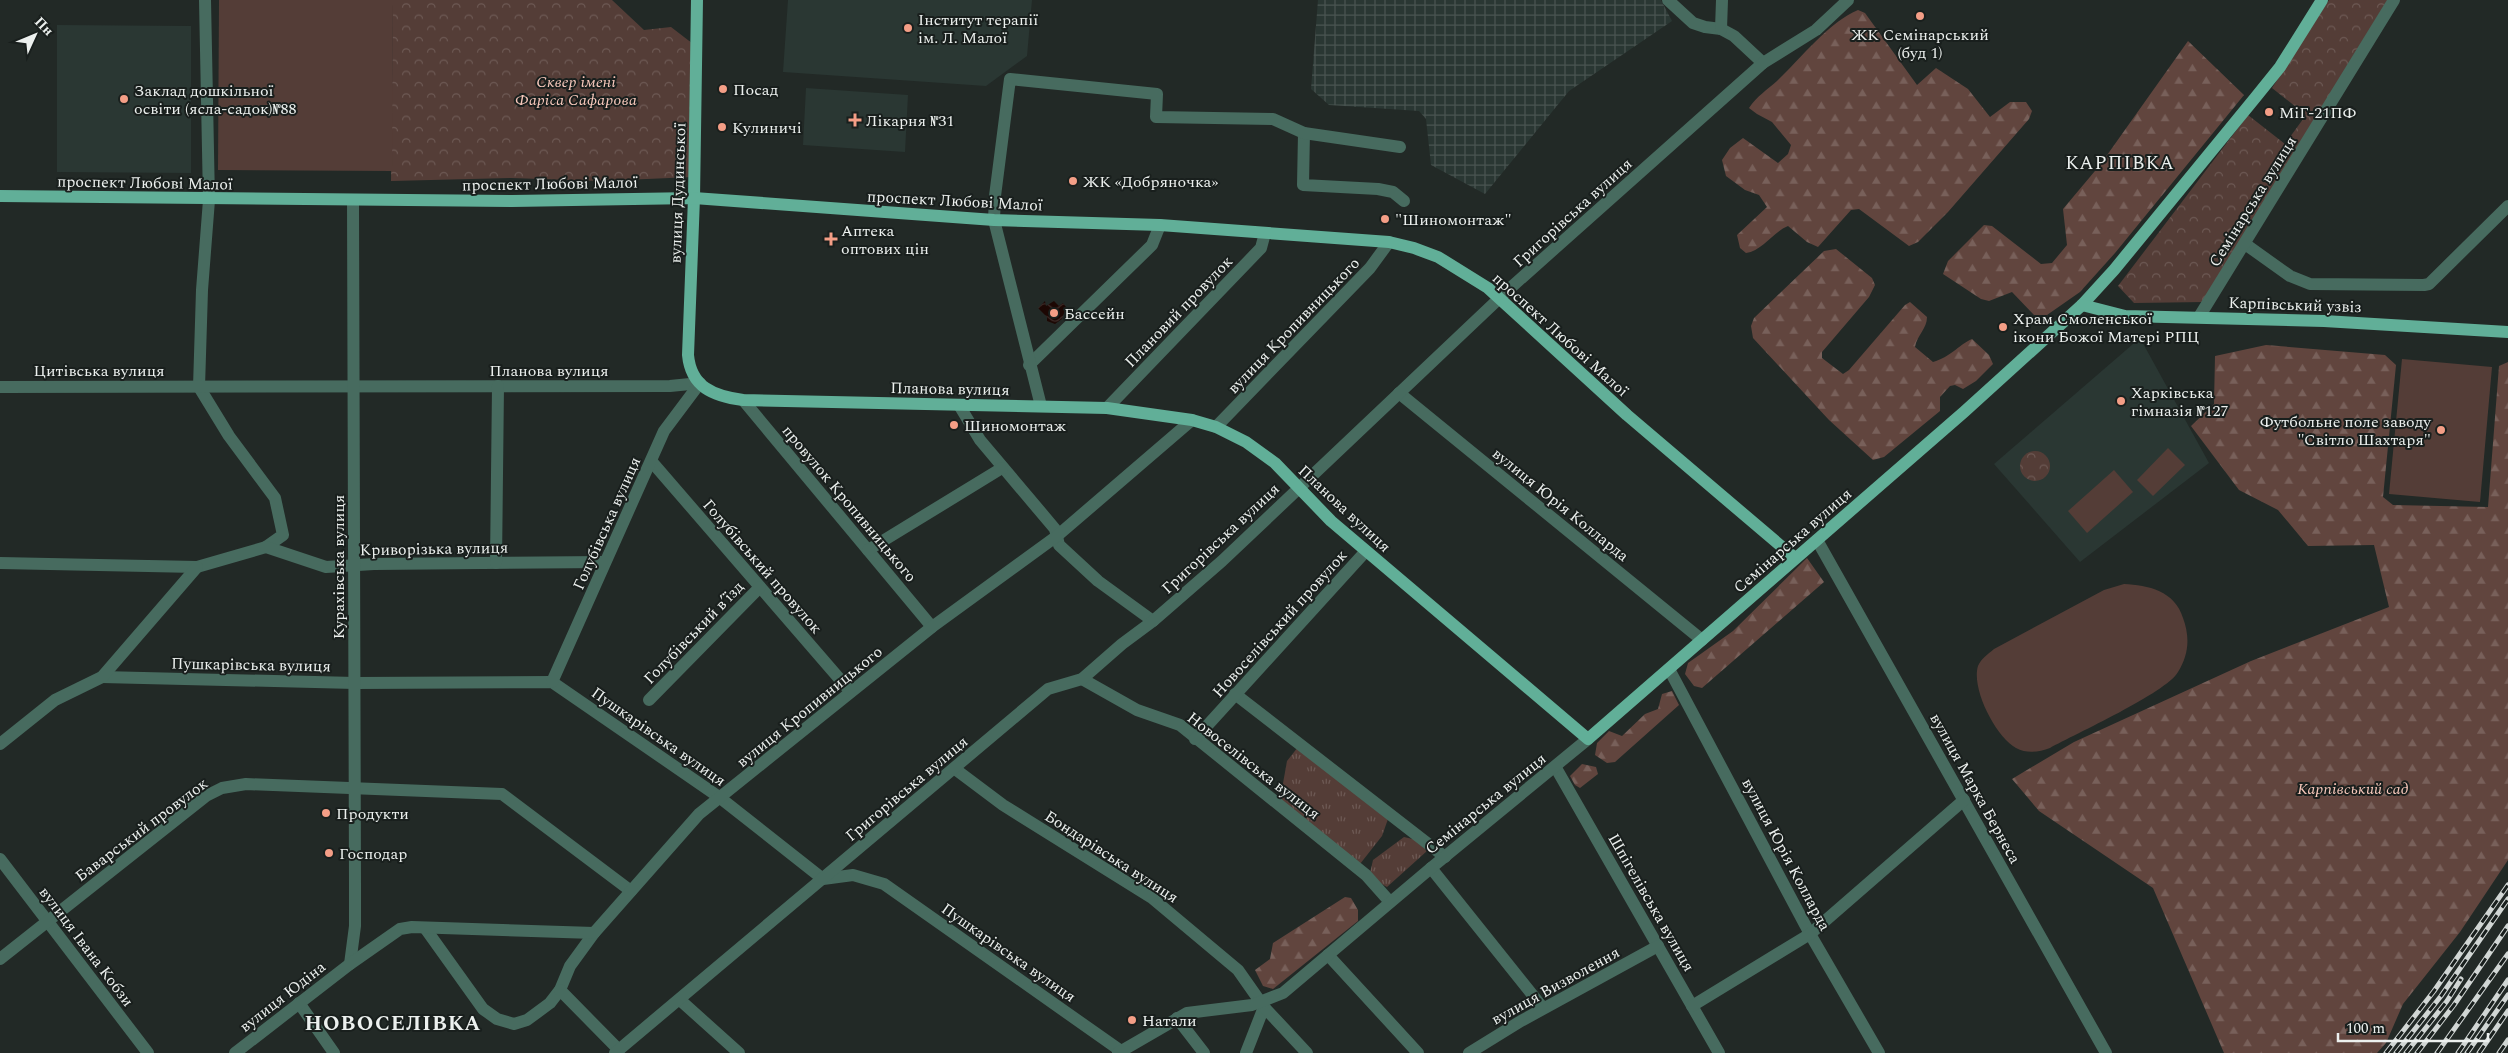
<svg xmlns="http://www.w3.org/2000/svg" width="2508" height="1053" font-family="Spectral,serif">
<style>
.built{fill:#2a3733}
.industrial{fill:url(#industrial-grid)}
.grass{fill:url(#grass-tufts)}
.forest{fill:url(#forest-firs)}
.park{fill:url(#park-crowns)}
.pitch{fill:#543d37}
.water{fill:url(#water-waves)}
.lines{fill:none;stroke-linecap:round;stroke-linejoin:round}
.minor{stroke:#476b5f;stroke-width:12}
.major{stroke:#61af98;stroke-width:12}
.rail-casing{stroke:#d1d6d4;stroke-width:5}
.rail{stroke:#191f1d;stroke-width:3;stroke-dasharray:9;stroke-linecap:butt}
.poi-dot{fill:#f49e86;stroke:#191f1d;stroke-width:2}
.labels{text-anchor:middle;stroke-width:4;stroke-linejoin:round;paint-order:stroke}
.poi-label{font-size:16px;fill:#ecf0ee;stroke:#191f1d;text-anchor:start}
.park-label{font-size:16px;font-style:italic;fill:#f8c9bc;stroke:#191f1d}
.street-label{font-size:16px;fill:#ecf0ee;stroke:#191f1d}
.quarter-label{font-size:19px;letter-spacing:1px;fill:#ecf0ee;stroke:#191f1d}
.district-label{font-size:21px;font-weight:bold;letter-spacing:1px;fill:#ecf0ee;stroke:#191f1d}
</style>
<defs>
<pattern id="industrial-grid" width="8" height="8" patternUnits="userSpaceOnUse" patternTransform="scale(1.25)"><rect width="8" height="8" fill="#2a3733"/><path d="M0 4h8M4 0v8" fill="none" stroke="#495451"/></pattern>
<pattern id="grass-tufts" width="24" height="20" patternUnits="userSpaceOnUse" patternTransform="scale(1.25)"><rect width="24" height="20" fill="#543d37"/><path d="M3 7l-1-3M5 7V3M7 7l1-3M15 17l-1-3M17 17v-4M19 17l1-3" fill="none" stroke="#6d5954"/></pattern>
<pattern id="forest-firs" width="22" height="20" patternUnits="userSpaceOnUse" patternTransform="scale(1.25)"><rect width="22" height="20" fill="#61453e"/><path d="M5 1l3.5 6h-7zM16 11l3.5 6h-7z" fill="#78605a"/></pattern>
<pattern id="park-crowns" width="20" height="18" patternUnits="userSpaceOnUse" patternTransform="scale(1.25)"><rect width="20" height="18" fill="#543d37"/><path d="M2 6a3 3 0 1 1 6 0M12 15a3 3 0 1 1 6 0" fill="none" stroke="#6d5954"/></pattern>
<pattern id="water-waves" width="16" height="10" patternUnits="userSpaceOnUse" patternTransform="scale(1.25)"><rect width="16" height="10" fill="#1c0703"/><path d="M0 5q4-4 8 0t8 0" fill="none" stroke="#3d2b28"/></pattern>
</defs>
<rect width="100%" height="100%" fill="#222926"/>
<!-- built -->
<g class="built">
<polygon points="788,0 1032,0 1027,56 986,86 783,72"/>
<polygon points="57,25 191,26 191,173 57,172"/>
<polygon points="806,88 908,95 905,152 803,145"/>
<polygon points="2140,338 2209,463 2080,562 1994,464"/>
</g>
<!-- industrial -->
<polygon class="industrial" points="1318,0 1661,0 1672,21 1569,91 1485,194 1431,165 1426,119 1419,111 1329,105 1311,89"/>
<!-- grass -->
<g class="grass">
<polygon points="1298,747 1388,819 1382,836 1360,864 1280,800 1287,761"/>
<polygon points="1404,837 1417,840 1427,851 1387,887 1378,882 1370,873 1373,860"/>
</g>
<!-- forest -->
<g class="forest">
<path d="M1858,10L1865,13L1917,85L1936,68L1968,89L1990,117L2010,102H2026L2032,111L2029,119L1948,212L1918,242L1909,246L1859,209L1851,210L1818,247L1807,242L1788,226C1773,232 1762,251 1746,253L1740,248L1737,235L1767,207L1759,195L1745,190L1726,176L1722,160L1730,148L1743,138L1778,163L1788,154L1791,145L1772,122L1757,114L1749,108C1757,96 1767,90 1777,81C1800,59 1829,22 1858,10Z"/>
<polygon points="2188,41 2244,95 2115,253 2080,292 2047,315 2034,315 2012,292 1989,301 1981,299 1943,274 1948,261 1984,225 1992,226 2041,264 2052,263 2067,245 2063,209 2100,165"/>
<path d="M1836,249L1872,278L1875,285L1869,297L1822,352V358L1843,374L1849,370L1905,305L1910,302L1927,317C1927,329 1917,335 1915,347L1933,362C1951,357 1957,346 1972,339L1989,355L1993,364L1976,381L1963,389L1955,385L1950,386L1940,397V411L1884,457L1873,460L1829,420L1753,338L1751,326L1754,318L1824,251Z"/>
<polygon points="2266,345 2385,355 2396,365 2383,497 2393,505 2488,507 2499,366 2508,362 2508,860 2460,932 2403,1004 2386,1043 2377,1053 2224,1053 2153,888 2039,811 2012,779 2074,742 2251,661 2389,607 2374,545 2308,546 2278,510 2239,490 2191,426 2214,404 2215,356"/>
<polygon points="1807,558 1824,582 1702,688 1694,686 1685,674 1688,663 1733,631"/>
<polygon points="1672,691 1679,705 1615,762 1607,763 1595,755 1597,743 1609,731 1622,736 1645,714 1658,709 1662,694"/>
<polygon points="1582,764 1596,767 1598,774 1580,788 1575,785 1570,776"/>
<polygon points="1345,897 1351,898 1358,910 1358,921 1273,989 1263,986 1255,970 1270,959 1273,943"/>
</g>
<!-- park -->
<g class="park">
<polygon points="393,0 612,0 644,30 671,27 697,47 693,177 600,181 511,178 391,181"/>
<polygon points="2329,0 2391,0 2204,302 2134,303 2118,286 2248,115 2285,144 2306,115 2272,88"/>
<circle cx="2035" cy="466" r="15"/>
</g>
<!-- pitch -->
<g class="pitch">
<polygon points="219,0 393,0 392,171 218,170"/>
<polygon points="2402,359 2492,367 2480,502 2389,494"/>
<polygon points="2168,448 2185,465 2153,496 2137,480"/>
<polygon points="2114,470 2133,492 2087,533 2068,511"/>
<path d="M2124,584C2148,585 2175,591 2183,618C2190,637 2189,654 2178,672C2166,693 2075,734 2050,748C2039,752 2027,754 2016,748C1996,737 1971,689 1978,666C1981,659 1988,654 1994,649L2104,590Z"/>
</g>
<!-- water -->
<polygon class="water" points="1045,301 1046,306 1054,301 1059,306 1063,303 1066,307 1062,319 1055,324 1047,321 1047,317 1038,308"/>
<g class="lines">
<!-- minor -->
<g class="minor">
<polyline points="205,0 209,200 202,290 199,387 229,436 275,498 283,535 266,547"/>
<polyline points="1668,0 1693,23 1705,27 1721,29 1734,36 1763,63"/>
<polyline points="1721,29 1722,0"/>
<polyline points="1304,133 1303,185 1378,189 1393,192 1404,201"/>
<polyline points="2245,244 2290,276 2310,284 2424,285 2429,284 2508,206"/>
<polyline points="2199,317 2394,0"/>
<polyline points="1029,365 1152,245 1160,225"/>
<polyline points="0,387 670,386 700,383"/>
<polyline points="1399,393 1702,640"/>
<polyline points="743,400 932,627"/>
<polyline points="959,405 980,440 1055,529 1059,545 1098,581 1153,621"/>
<polyline points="1041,406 994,220 995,196 1010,79 1157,94 1156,117 1273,119 1304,133 1400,147"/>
<polyline points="1107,408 1261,248 1265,233"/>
<polyline points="1216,427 1370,268 1389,242"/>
<polyline points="652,462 850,691"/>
<polyline points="1817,540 2106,1053"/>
<polyline points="868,550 1002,468"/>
<polyline points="0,563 197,567 266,547 326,567 374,564 605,562"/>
<polyline points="496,563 498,386"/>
<polyline points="1669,669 1810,934 1879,1053"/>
<polyline points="102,677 355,683 552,682 719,797 823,879 853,875 884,884 1121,1051"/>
<polyline points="1082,679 1137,710 1180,725 1366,875 1390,902"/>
<polyline points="552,682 664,431 700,383"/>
<polyline points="1235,694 1445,857"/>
<polyline points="649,700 760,587"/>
<polyline points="1195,739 1366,551"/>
<polyline points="0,744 55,700 102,677 197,567"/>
<polyline points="1556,768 1719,1053"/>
<polyline points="955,769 1003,805 1152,898 1238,970 1264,1007 1246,1053"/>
<polyline points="0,859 148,1053"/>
<polyline points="1431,868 1543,1008"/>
<polyline points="425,928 483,1009 497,1019 514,1024 527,1020 550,1003 560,990 570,966 594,933"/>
<polyline points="1328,955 1418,1053"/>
<polyline points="0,959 206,796 222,788 246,784 502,794 631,891"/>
<polyline points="350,964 355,926 355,883 353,200"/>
<polyline points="560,990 619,1050"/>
<polyline points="680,1000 739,1053"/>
<polyline points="299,1003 334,1053"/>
<polyline points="1692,1006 1810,934 1964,800"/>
<polyline points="1264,1007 1307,1053"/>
<polyline points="1177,1018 1204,1053"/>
<polyline points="235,1053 350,964 400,929 412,927 594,933 699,814 932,627 1057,536 1192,420"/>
<polyline points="615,1053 1048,689 1082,679 1122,644 1153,621 1222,561 1507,291 1763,63 1816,30 1848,0"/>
<polyline points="1118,1053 1187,1013 1252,1005 1283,993 1431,868 1588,739"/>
<polyline points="1469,1053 1521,1021 1658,946"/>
</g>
<!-- major -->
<g class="major">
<path d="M697,0L694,198L688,355C691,387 713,396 743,400L1107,408L1192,420L1216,427L1246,442L1275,463L1331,521L1588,739L1964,412L2082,305L2114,270L2255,98L2280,67L2322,0"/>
<polyline points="0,196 512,201 694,198 994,220 1160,225 1389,242 1414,248 1438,257 1488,288 1627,415 1795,558"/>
<polyline points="2082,305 2125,316 2324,321 2508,332"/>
</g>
<defs>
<g id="rail">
<polyline points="2386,1053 2434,991 2508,885"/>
<polyline points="2396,1053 2441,996 2508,899"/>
<polyline points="2406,1053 2447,1001 2461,979"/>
<polyline points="2417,1053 2454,1005 2508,926"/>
<polyline points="2437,1053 2508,954"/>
<polyline points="2458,1053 2508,980"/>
<polyline points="2467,1053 2508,995"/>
<polyline points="2479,1053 2508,1011"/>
<polyline points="2499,1053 2508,1040"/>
</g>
</defs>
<!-- rail casing -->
<use href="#rail" class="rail-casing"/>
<!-- rail -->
<use href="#rail" class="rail"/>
</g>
<!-- markers -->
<g class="poi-dot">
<circle cx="1920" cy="16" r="5"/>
<circle cx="908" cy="28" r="5"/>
<circle cx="723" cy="89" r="5"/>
<circle cx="124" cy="99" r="5"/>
<circle cx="2269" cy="112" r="5"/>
<path d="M852.5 112.5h5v5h5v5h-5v5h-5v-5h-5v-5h5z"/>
<circle cx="722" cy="127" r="5"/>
<circle cx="1073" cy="181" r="5"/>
<circle cx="1385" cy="219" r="5"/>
<path d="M828.5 231.5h5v5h5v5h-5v5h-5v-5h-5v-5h5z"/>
<circle cx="1054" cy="313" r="5"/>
<circle cx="2003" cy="327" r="5"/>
<circle cx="2121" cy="401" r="5"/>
<circle cx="954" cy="425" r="5"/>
<circle cx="2441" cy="430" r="5"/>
<circle cx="326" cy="813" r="5"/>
<circle cx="329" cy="853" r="5"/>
<circle cx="1132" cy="1020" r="5"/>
</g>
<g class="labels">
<!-- poi labels -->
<g class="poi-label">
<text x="918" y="25">Інститут терапії<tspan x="918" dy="18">ім. Л. Малої</tspan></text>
<text x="1920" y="40" text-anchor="middle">ЖК Семінарський<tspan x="1920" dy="18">(буд 1)</tspan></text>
<text x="733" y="95">Посад</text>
<text x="134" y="96">Заклад дошкільної<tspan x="134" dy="18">освіти (ясла-садок)№88</tspan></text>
<text x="2279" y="118">МіГ-21ПФ</text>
<text x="866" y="126">Лікарня №31</text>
<text x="732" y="133">Кулиничі</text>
<text x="1083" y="187">ЖК «Добряночка»</text>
<text x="1395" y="225">"Шиномонтаж"</text>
<text x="841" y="236">Аптека<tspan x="841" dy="18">оптових цін</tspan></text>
<text x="1064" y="319">Бассейн</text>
<text x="2013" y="324">Храм Смоленської<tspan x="2013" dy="18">ікони Божої Матері РПЦ</tspan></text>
<text x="2131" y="398">Харківська<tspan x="2131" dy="18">гімназія №127</tspan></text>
<text x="2431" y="427" text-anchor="end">Футбольне поле заводу<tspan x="2431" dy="18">"Світло Шахтаря"</tspan></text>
<text x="964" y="431">Шиномонтаж</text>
<text x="336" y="819">Продукти</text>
<text x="339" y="859">Господар</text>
<text x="1142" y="1026">Натали</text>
</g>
<!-- park labels -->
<g class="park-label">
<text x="576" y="87">Сквер імені<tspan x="576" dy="18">Фаріса Сафарова</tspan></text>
<text x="2353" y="794">Карпівський сад</text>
</g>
<!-- street labels -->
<g class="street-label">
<text transform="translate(145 182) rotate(1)" y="6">проспект Любові Малої</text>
<text transform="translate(550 183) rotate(-1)" y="6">проспект Любові Малої</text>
<text transform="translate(677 193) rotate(-88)" y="6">вулиця Дудинської</text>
<text transform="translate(955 200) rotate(3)" y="6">проспект Любові Малої</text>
<text transform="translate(2252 201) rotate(-58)" y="6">Семінарська вулиця</text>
<text transform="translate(1572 212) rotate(-42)" y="6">Григорівська вулиця</text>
<text transform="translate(2295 304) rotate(2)" y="6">Карпівський узвіз</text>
<text transform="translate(1178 311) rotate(-46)" y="6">Плановий провулок</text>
<text transform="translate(1293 325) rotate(-46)" y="6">вулиця Кропивницького</text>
<text transform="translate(1561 334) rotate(42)" y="6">проспект Любові Малої</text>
<text x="99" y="376">Цитівська вулиця</text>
<text x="549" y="376">Планова вулиця</text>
<text transform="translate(950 388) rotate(1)" y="6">Планова вулиця</text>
<text transform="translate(850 503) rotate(50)" y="6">провулок Кропивницького</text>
<text transform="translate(1561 504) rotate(39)" y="6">вулиця Юрія Колларда</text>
<text transform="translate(1345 508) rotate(43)" y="6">Планова вулиця</text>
<text transform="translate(606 523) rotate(-66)" y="6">Голубівська вулиця</text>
<text transform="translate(1220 538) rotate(-43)" y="6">Григорівська вулиця</text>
<text transform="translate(1792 540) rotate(-41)" y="6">Семінарська вулиця</text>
<text transform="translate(434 548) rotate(-1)" y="6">Криворізька вулиця</text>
<text transform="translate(763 566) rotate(49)" y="6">Голубівський провулок</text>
<text transform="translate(338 567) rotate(-90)" y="6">Курахівська вулиця</text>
<text transform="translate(1279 623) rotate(-48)" y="6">Новоселівський провулок</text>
<text transform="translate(693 632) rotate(-46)" y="6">Голубівський в’їзд</text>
<text transform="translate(251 664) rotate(1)" y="6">Пушкарівська вулиця</text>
<text transform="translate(809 706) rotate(-39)" y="6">вулиця Кропивницького</text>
<text transform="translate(659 736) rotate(35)" y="6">Пушкарівська вулиця</text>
<text transform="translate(1254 765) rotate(38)" y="6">Новоселівська вулиця</text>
<text transform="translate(906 788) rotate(-40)" y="6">Григорівська вулиця</text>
<text transform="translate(1976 788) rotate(61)" y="6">вулиця Марка Бернеса</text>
<text transform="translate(1485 803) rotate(-39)" y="6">Семінарська вулиця</text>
<text transform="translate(141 829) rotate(-37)" y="6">Баварський провулок</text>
<text transform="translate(1787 854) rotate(62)" y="6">вулиця Юрія Колларда</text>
<text transform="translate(1112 856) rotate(33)" y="6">Бондарівська вулиця</text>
<text transform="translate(1652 902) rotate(60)" y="6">Шпігелівська вулиця</text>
<text transform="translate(87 946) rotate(53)" y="6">вулиця Івана Кобзи</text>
<text transform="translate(1009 952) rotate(35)" y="6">Пушкарівська вулиця</text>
<text transform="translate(1555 985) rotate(-29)" y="6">вулиця Визволення</text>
<text transform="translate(282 996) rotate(-38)" y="6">вулиця Юдіна</text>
</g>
<!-- quarter labels -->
<g class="quarter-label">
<text x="2120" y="169">КАРПІВКА</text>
</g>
<!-- district labels -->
<g class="district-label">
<text x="393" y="1030">НОВОСЕЛІВКА</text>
</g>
</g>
<!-- north arrow -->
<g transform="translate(35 35) rotate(46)" stroke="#191f1d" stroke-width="4" paint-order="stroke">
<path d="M0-4L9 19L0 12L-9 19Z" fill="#ecf0ee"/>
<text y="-8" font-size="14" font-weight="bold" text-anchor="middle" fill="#ecf0ee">Пн</text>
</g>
<!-- scale -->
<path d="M2338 1033v8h150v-8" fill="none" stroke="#ecf0ee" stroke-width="2.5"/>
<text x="2346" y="1033" font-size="15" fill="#ecf0ee" stroke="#191f1d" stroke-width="4" paint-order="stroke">100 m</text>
</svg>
